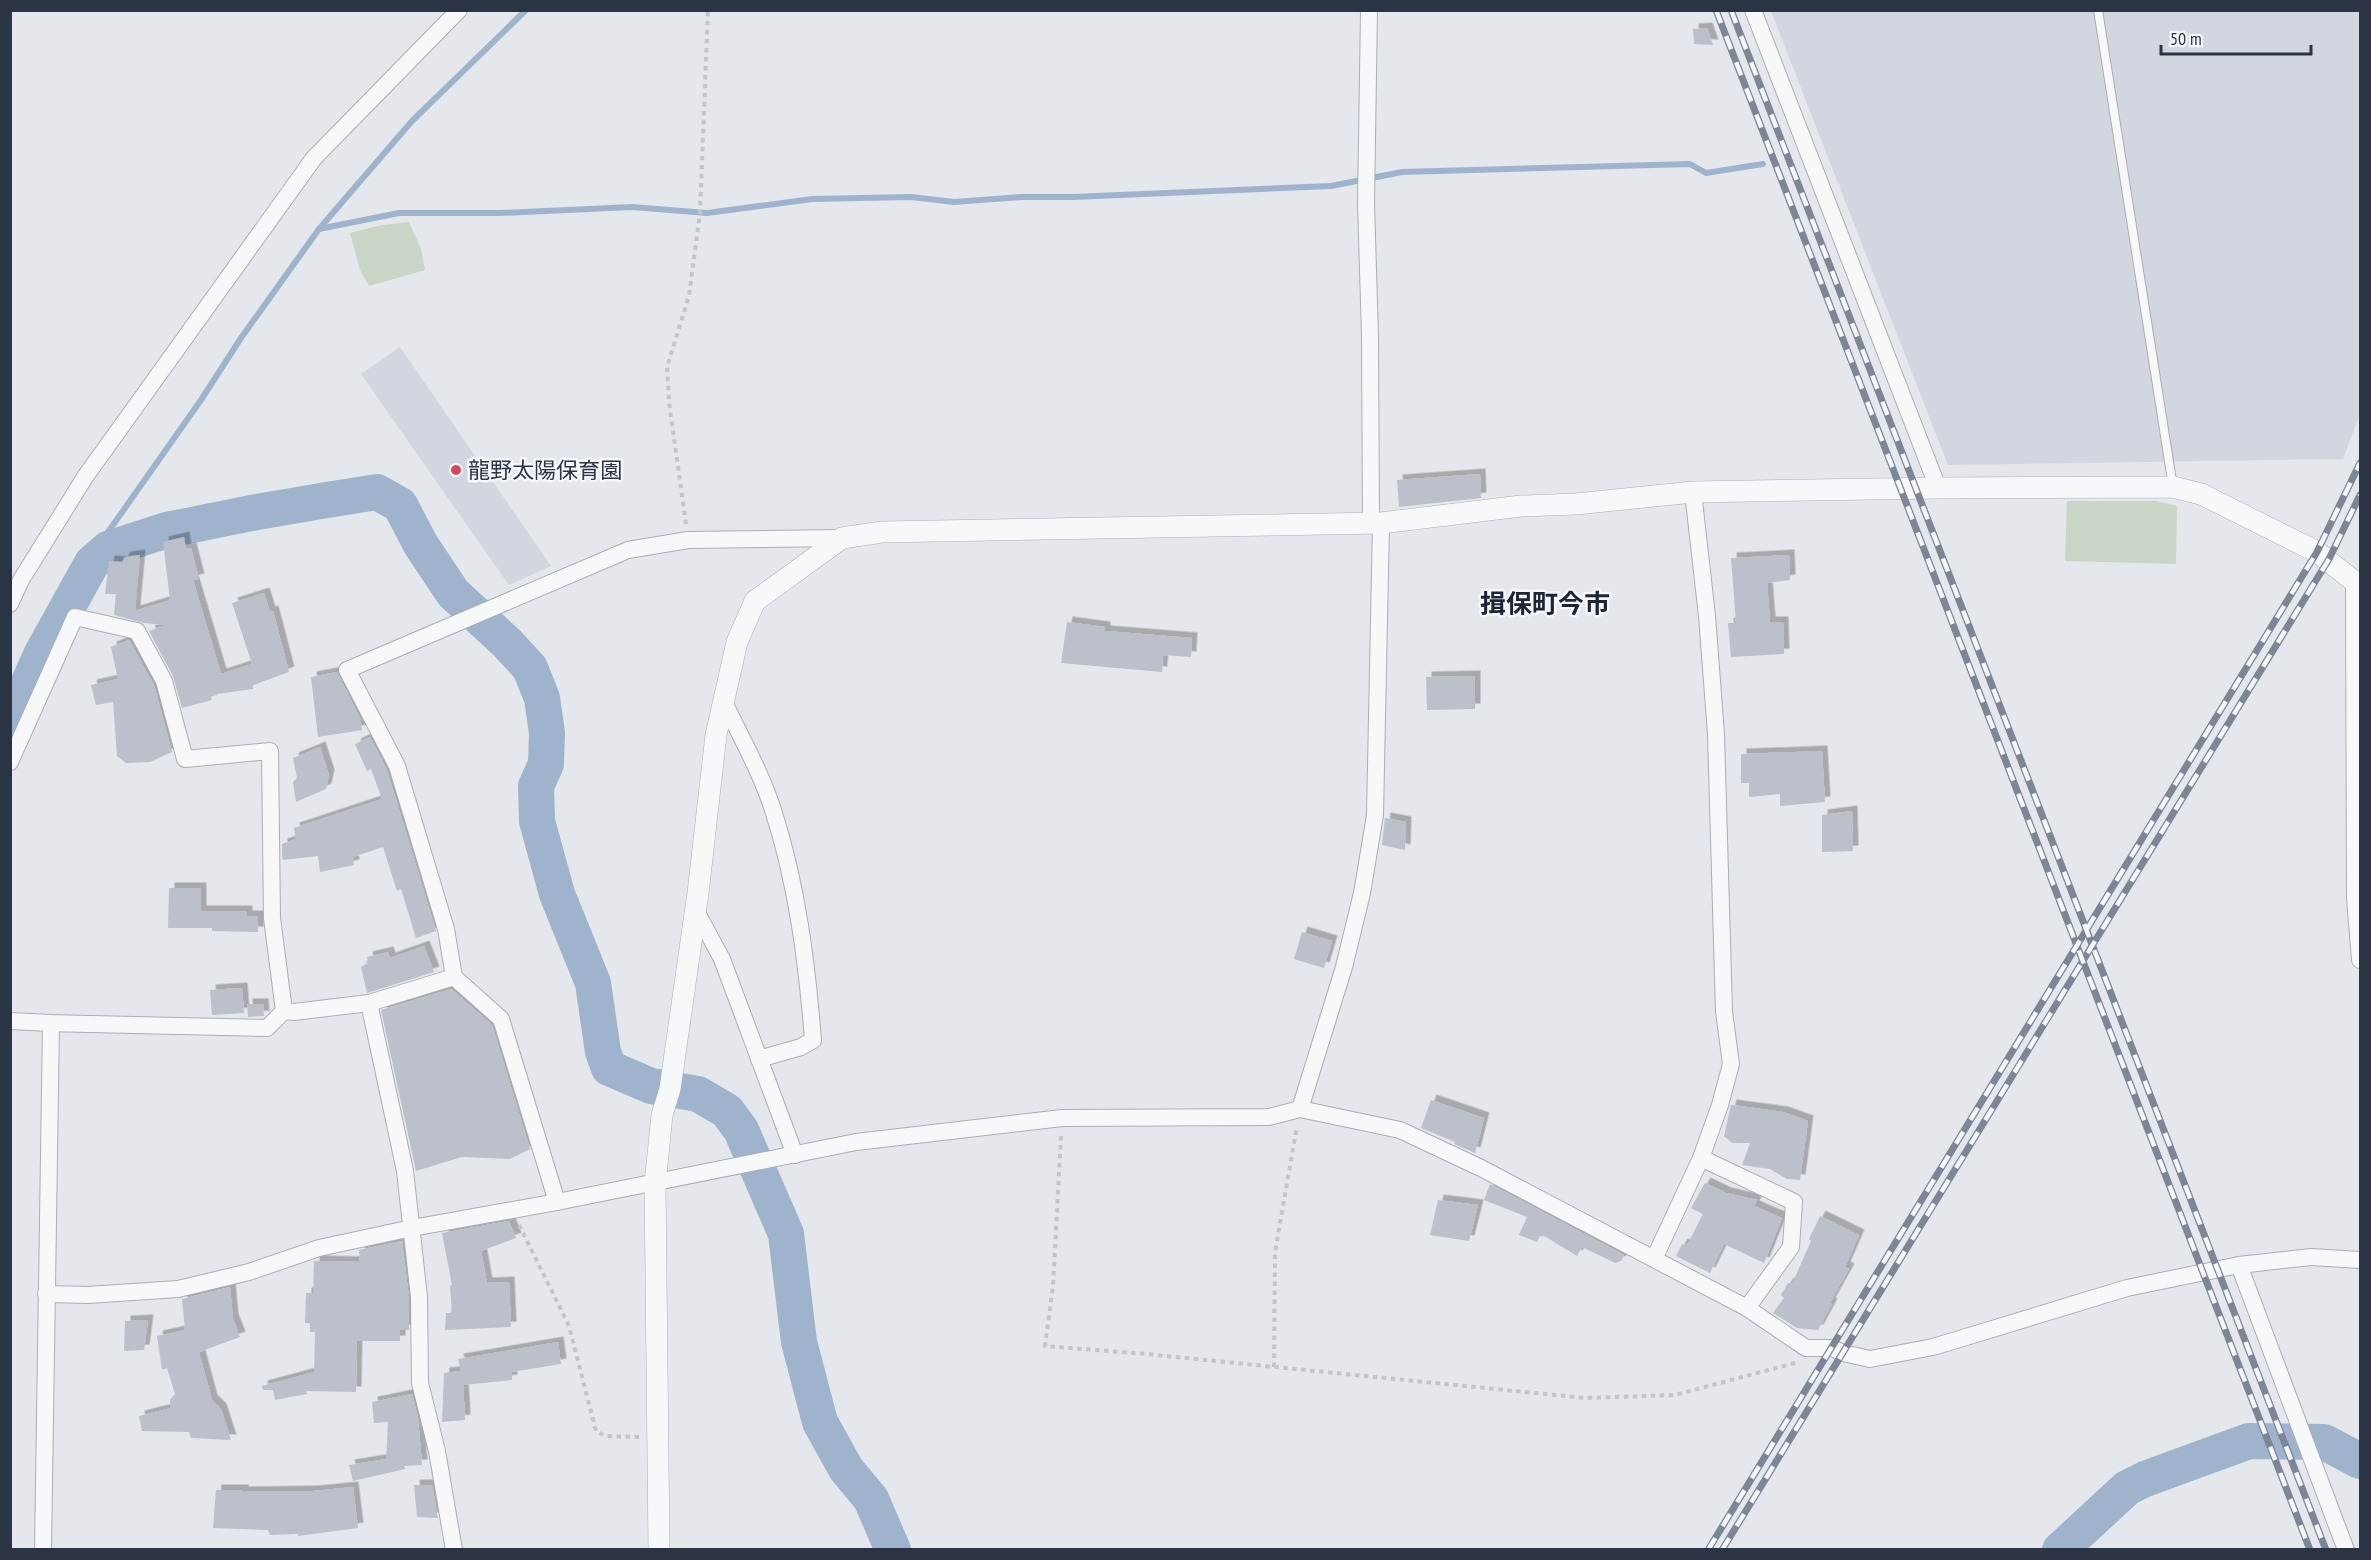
<svg xmlns="http://www.w3.org/2000/svg" width="2371" height="1560" font-family="'PT Sans Narrow','Noto Sans JP',sans-serif">
<style>
.built{fill:#d2d6de}
.green{fill:#c9d6c5}
.lines{fill:none;stroke-linecap:round;stroke-linejoin:round}
.stream{stroke:#9fb4cc;stroke-width:6}
.river{stroke:#9fb4cc;stroke-width:36}
.building{fill:#bbc0ca;filter:url(#shadow)}
.service-casing{stroke:#a9aeb7;stroke-width:10}
.minor-casing{stroke:#a9aeb7;stroke-width:18}
.tertiary-casing{stroke:#a9aeb7;stroke-width:22}
.path{stroke:#c2c5cb;stroke-width:4;stroke-dasharray:4.5 4.5;stroke-linecap:butt}
.service{stroke:#f7f8fa;stroke-width:8}
.minor{stroke:#f7f8fa;stroke-width:16}
.tertiary{stroke:#f7f8fa;stroke-width:21}
.rail-casing{stroke:#7d8696;stroke-width:7}
.rail{stroke:#f4f6f9;stroke-width:4.5;stroke-dasharray:14;stroke-linecap:butt}
.poi-dot{fill:#d1495b;stroke:#f4f6f9;stroke-width:2}
.labels{text-anchor:middle;stroke-width:5;stroke-linejoin:round;paint-order:stroke}
.poi-label{font-size:22px;fill:#2b3445;stroke:#f4f6f9;text-anchor:start}
.quarter-label{font-size:26px;font-weight:bold;fill:#1d2536;stroke:#f4f6f9}
</style>
<defs>
<filter id="shadow"><feDropShadow dx="5.5" dy="-5.5" stdDeviation="0" flood-color="#0004"/></filter>
</defs>
<rect width="100%" height="100%" fill="#e4e7ec"/>
<!-- built -->
<g class="built">
<polygon points="1771,11 2360,11 2360,413 2343,459 1948,465"/>
<polygon points="400,347 551,566 509,585 361,374"/>
</g>
<!-- green -->
<g class="green">
<polygon points="409,222 421,249 425,270 369,286 360,270 350,233 382,225"/>
<polygon points="2067,501 2156,501 2177,506 2176,564 2065,561"/>
</g>
<g class="lines">
<!-- stream -->
<g class="stream">
<polyline points="319,229 412,121 526,10"/>
<polyline points="96,559 101,542 201,400 241,338 319,229 399,213 500,213 632,207 707,213 812,199 911,197 954,202 1021,197 1073,197 1331,186 1402,172 1690,164 1706,173 1763,164"/>
</g>
<!-- river -->
<g class="river">
<polyline points="10,724 42,653 92,563 108,549 167,530 257,512 327,500 377,492 400,505 421,545 453,593 507,643 530,668 542,698 547,733 546,764 536,786 537,821 557,894 593,983 603,1052 609,1068 651,1086 698,1094 727,1111 741,1130 786,1234 799,1342 820,1422 846,1469 871,1499 893,1550"/>
<polyline points="2060,1550 2127,1488 2145,1479 2249,1441 2324,1442 2360,1461"/>
</g>
</g>
<!-- building -->
<g class="building">
<polygon points="1707,28 1713,45 1694,44 1693,29"/>
<polygon points="1480,474 1481,498 1399,507 1397,480"/>
<polygon points="184,537 186,549 191,548 199,579 193,580 221,674 252,664 232,603 264,593 270,612 273,611 289,672 253,685 253,689 210,695 212,700 182,708 173,676 149,631 166,625 144,623 114,615 116,594 105,594 109,561 122,562 125,557 140,555 135,611 170,600 163,542"/>
<polygon points="1789,555 1790,580 1767,583 1770,622 1783,622 1784,654 1731,657 1728,623 1736,623 1731,558"/>
<polygon points="1067,622 1105,627 1105,631 1192,638 1191,657 1163,655 1162,672 1061,663"/>
<polygon points="129,640 154,685 172,752 150,762 126,763 117,756 113,702 96,705 91,685 118,679 111,647"/>
<polygon points="337,672 360,718 362,730 318,737 311,677"/>
<polygon points="1475,676 1475,709 1427,710 1426,677"/>
<polygon points="370,737 387,770 436,931 416,938 401,889 397,891 383,847 353,857 354,865 320,872 318,856 283,860 282,856 282,844 296,839 294,828 382,799 371,769 367,771 355,744"/>
<polygon points="320,747 329,775 326,789 296,802 293,782 297,778 293,758"/>
<polygon points="1822,751 1825,802 1780,806 1780,794 1749,797 1749,783 1741,783 1741,754"/>
<polygon points="1852,811 1853,851 1822,852 1822,815"/>
<polygon points="1385,818 1406,822 1405,850 1382,845"/>
<polygon points="169,888 201,888 201,911 247,911 247,916 258,916 258,932 212,931 212,928 168,928"/>
<polygon points="1302,932 1332,941 1324,968 1294,959"/>
<polygon points="424,946 434,972 367,993 361,967 368,963 367,957 388,952 390,958"/>
<polygon points="242,988 244,1013 212,1015 210,990"/>
<polygon points="451,989 492,1025 530,1149 510,1159 462,1157 416,1171 381,1010"/>
<polygon points="247,1004 263,1004 264,1016 248,1017"/>
<polygon points="1431,1100 1484,1118 1475,1153 1454,1144 1455,1142 1421,1128"/>
<polygon points="1731,1105 1783,1112 1808,1121 1800,1180 1787,1179 1770,1169 1742,1165 1750,1143 1732,1143 1724,1136"/>
<polygon points="1705,1183 1726,1193 1757,1200 1754,1206 1782,1218 1764,1263 1724,1244 1710,1273 1676,1256 1682,1244 1687,1245 1703,1214 1691,1208"/>
<polygon points="1490,1184 1624,1255 1621,1261 1615,1263 1582,1247 1577,1256 1541,1234 1537,1242 1519,1235 1527,1217 1484,1200"/>
<polygon points="1438,1200 1478,1205 1469,1241 1430,1235"/>
<polygon points="1820,1216 1859,1235 1845,1267 1849,1269 1830,1303 1832,1304 1818,1330 1797,1328 1773,1313 1784,1298 1781,1295 1788,1283 1792,1284 1811,1241 1809,1239"/>
<polygon points="509,1221 516,1238 481,1251 487,1283 509,1282 511,1327 445,1330 446,1313 452,1313 450,1286 452,1285 442,1233"/>
<polygon points="402,1241 409,1298 409,1330 400,1330 400,1341 357,1341 356,1392 306,1391 307,1394 275,1400 273,1390 263,1390 262,1386 314,1372 315,1332 310,1332 310,1323 305,1323 306,1293 313,1293 314,1261 360,1262 359,1250"/>
<polygon points="230,1287 233,1319 240,1337 199,1352 212,1400 221,1409 231,1440 191,1438 189,1432 142,1431 139,1416 171,1408 170,1400 175,1394 167,1368 162,1370 157,1336 185,1330 182,1299"/>
<polygon points="148,1320 144,1350 124,1351 125,1321"/>
<polygon points="558,1342 561,1364 512,1372 512,1380 464,1385 463,1381 465,1420 442,1422 444,1373 461,1371 458,1359"/>
<polygon points="412,1394 418,1418 422,1465 404,1466 405,1469 353,1481 349,1465 386,1459 388,1422 374,1423 372,1402"/>
<polygon points="414,1485 432,1485 438,1518 417,1517"/>
<polygon points="353,1487 358,1528 298,1536 298,1534 270,1535 268,1530 213,1528 216,1490 243,1490 243,1492 313,1491"/>
</g>
<g class="lines">
<defs>
<polyline id="service" points="2098,10 2173,487"/>
<g id="minor">
<polyline points="1369,10 1366,203 1370,336 1371,523"/>
<polyline points="1753,10 1938,488"/>
<polyline points="2354,582 2355,898 2360,960"/>
<polyline points="10,604 21,580 85,477 314,158 459,10"/>
<path d="M724,702C741,737 761,773 773,810C797,884 807,963 813,1040L801,1047L759,1059"/>
<polyline points="10,762 75,617 137,631 164,681 185,759 270,751 272,918 284,1011 294,1012 369,1003 454,977"/>
<polyline points="696,911 722,959 795,1155"/>
<polyline points="369,1003 405,1171 419,1297 420,1383 437,1451 454,1550"/>
<polyline points="10,1021 51,1023 43,1550"/>
<polyline points="46,1023 267,1028 284,1011"/>
<polyline points="1300,1109 1344,967 1362,893 1375,815 1381,523"/>
<polyline points="1701,1158 1794,1202 1791,1247 1747,1308"/>
<polyline points="557,1202 501,1019 454,977 446,929 397,766 347,670 628,550 688,540 842,538"/>
<polyline points="1654,1259 1701,1158 1720,1105 1731,1064 1724,1012 1716,734 1707,616 1693,492"/>
<polyline points="2239,1265 2346,1550"/>
<polyline points="46,1294 88,1295 178,1289 249,1272 319,1248 412,1228 557,1202 856,1142 1062,1118 1269,1117 1300,1109 1400,1130 1481,1168 1747,1308 1806,1348 1832,1348 1843,1353 1870,1359 1933,1347 2127,1288 2239,1265 2311,1257 2360,1260"/>
</g>
<polyline id="tertiary" points="659,1550 655,1184 662,1115 670,1089 698,893 716,735 737,642 755,601 842,538 882,532 1381,523 1521,506 1576,504 1693,492 1938,488 2173,487 2201,494 2317,552 2360,586"/>
</defs>
<!-- service casing -->
<use href="#service" class="service-casing"/>
<!-- minor casing -->
<use href="#minor" class="minor-casing"/>
<!-- tertiary casing -->
<use href="#tertiary" class="tertiary-casing"/>
<!-- path -->
<g class="path">
<polyline points="686,524 669,402 667,367 689,296 700,213 708,10"/>
<polyline points="1061,1136 1053,1286 1045,1346 1146,1354 1585,1398 1675,1395 1795,1363"/>
<polyline points="519,1225 569,1326 596,1431 605,1436 639,1437"/>
<polyline points="1274,1367 1275,1252 1297,1126"/>
</g>
<!-- service -->
<use href="#service" class="service"/>
<!-- minor -->
<use href="#minor" class="minor"/>
<!-- tertiary -->
<use href="#tertiary" class="tertiary"/>
<defs>
<g id="rail">
<polyline points="1716,10 2310,1550"/>
<polyline points="1731,10 2326,1550"/>
<polyline points="1708,1550 2317,552 2360,463"/>
<polyline points="1722,1550 2329,559 2360,495"/>
</g>
</defs>
<!-- rail casing -->
<use href="#rail" class="rail-casing"/>
<!-- rail -->
<use href="#rail" class="rail"/>
</g>
<!-- markers -->
<circle class="poi-dot" cx="456" cy="470" r="6"/>
<g class="labels">
<!-- poi labels -->
<g class="poi-label">
<text x="468" y="478">龍野太陽保育園</text>
</g>
<!-- quarter labels -->
<g class="quarter-label">
<text x="1545" y="613">揖保町今市</text>
</g>
</g>
<!-- border -->
<rect width="2371" height="1560" fill="none" stroke="#2b3445" stroke-width="24"/>
<!-- scale -->
<path d="M2161 45v9h150v-9" fill="none" stroke="#2b3445" stroke-width="3"/>
<text x="2170" y="45" font-size="18" fill="#2b3445" stroke="#f4f6f9" stroke-width="4.5" paint-order="stroke">50 m</text>
</svg>
